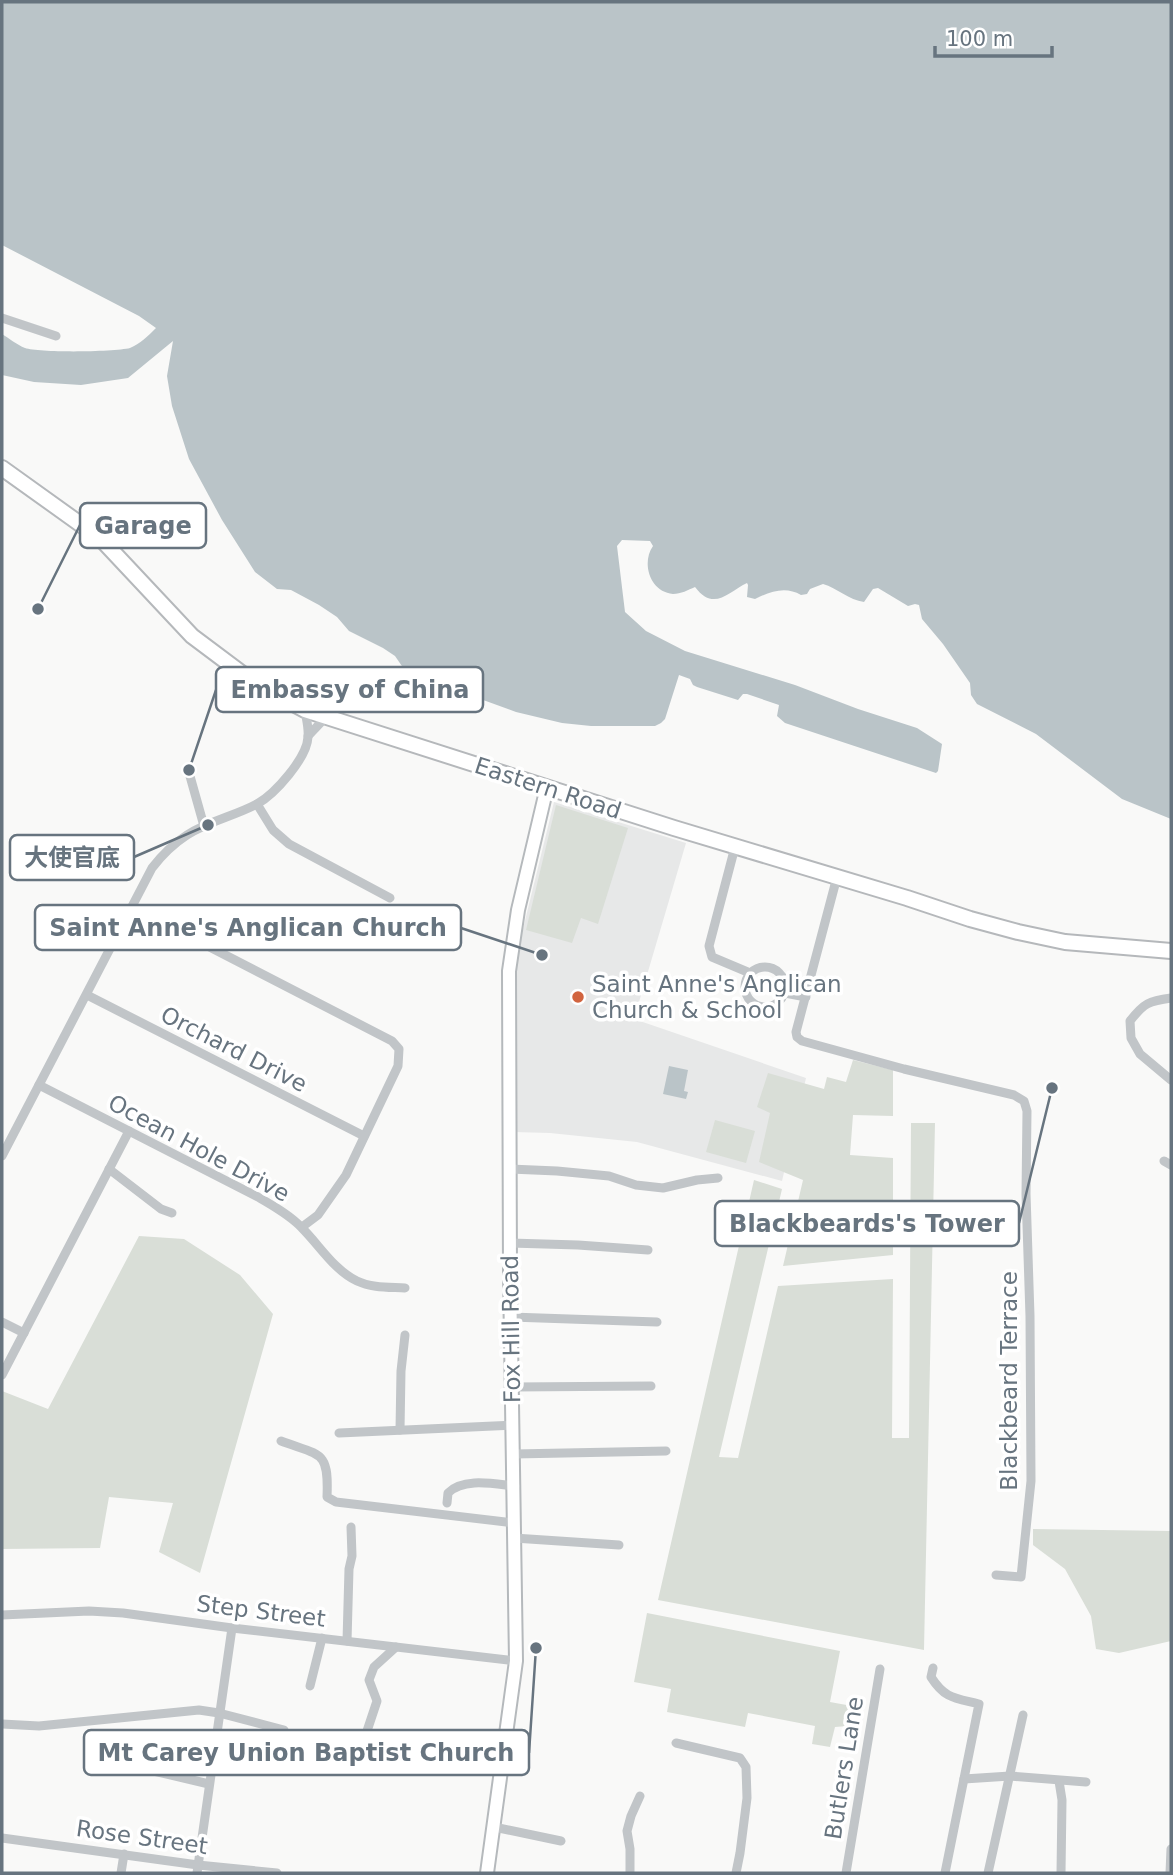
<svg xmlns="http://www.w3.org/2000/svg" width="1173" height="1875" font-family="'DejaVu Sans','Noto Sans SC',sans-serif">
<style>
.built{fill:#e7e8e8}
.green{fill:#d9ded7}
.water{fill:#bac4c8}
.lines{fill:none;stroke-linecap:round;stroke-linejoin:round}
.major-casing{stroke:#b5b9bc;stroke-width:16}
.highway-casing{stroke:#b5b8bb;stroke-width:18}
.minor{stroke:#c1c5c8;stroke-width:9}
.major{stroke:#fff;stroke-width:12}
.highway{stroke:#fff;stroke-width:14}
.poi-dot{fill:#d1643f;stroke:#fff;stroke-width:2.5}
.labels{text-anchor:middle;stroke-width:7;stroke-linejoin:round;paint-order:stroke}
.street-label{font-size:23px;fill:#67747f;stroke:#fff}
.poi-label{font-size:23px;fill:#67747f;stroke:#fff;text-anchor:start}
.leader{fill:none;stroke:#67747f;stroke-width:2.5}
.callout-dot{fill:#67747f;stroke:#fff;stroke-width:2.5}
.callout{fill:#fff;stroke:#67747f;stroke-width:2.5}
.callout-label{font-size:24px;text-anchor:middle;font-weight:bold;fill:#67747f}
</style>
<rect width="100%" height="100%" fill="#f9f9f8"/>
<!-- built -->
<polygon class="built" points="554,802 686,843 634,1019 806,1078 782,1181 637,1142 550,1133 513,1132 515,975 521,937"/>
<!-- green -->
<g class="green">
<polygon points="556,805 628,828 598,924 581,918 572,943 526,930"/>
<polygon points="853,1060 893,1070 893,1116 853,1115 850,1155 893,1158 893,1255 783,1266 803,1180 759,1162 770,1113 757,1107 768,1073 824,1089 827,1077 846,1082"/>
<polygon points="715,1120 755,1131 746,1163 706,1152"/>
<polygon points="911,1123 935,1123 924,1650 658,1600 754,1180 782,1189 719,1457 738,1458 778,1286 893,1279 892,1438 909,1438"/>
<polygon points="139,1236 184,1239 240,1275 273,1314 200,1573 159,1552 173,1503 109,1497 100,1548 2,1549 2,1391 48,1409"/>
<polygon points="1033,1529 1171,1531 1171,1641 1119,1653 1096,1649 1091,1616 1065,1569 1033,1545"/>
<polygon points="647,1613 840,1651 830,1702 863,1708 860,1725 835,1727 830,1747 812,1744 815,1726 748,1713 745,1727 667,1712 671,1689 634,1682"/>
</g>
<!-- water -->
<g class="water">
<path d="M2,2H1171V819L1122,799L1036,734L977,704L971,695L970,683L943,644L922,619L919,605L915,604L908,606L878,588L873,589L864,602C849,600 837,588 823,584L810,589L807,594L801,595C786,586 771,591 755,599L747,597L748,585L747,583C728,592 714,612 695,587C688,590 681,594 673,594C650,592 641,563 653,546L650,541L622,540L617,546L625,612L646,631L685,651L795,685L858,709L917,728L942,744L938,771L936,773L785,723L777,716L779,705L747,694H743L738,700L697,687L693,685L690,679L679,675L665,719L661,723L655,726H591L562,723L516,712L406,672L395,656L383,648L349,631L337,617L319,605L291,590L277,589L255,572L222,520L189,459L172,406L167,376L173,341L128,378L81,385L34,382L2,375V334C9,338 17,345 25,348C40,353 114,352 130,348C140,344 148,336 156,328L139,316L2,245Z"/>
<polygon points="669,1066 688,1070 684,1091 688,1092 686,1099 663,1094"/>
</g>
<g class="lines">
<defs>
<polyline id="major" points="487,1873 516,1661 510,1275 509,971 518,910 547,787"/>
<polyline id="highway" points="2,468 101,539 192,636 256,684 305,710 674,828 907,898 970,919 1018,932 1065,942 1171,951"/>
</defs>
<!-- major casing -->
<use href="#major" class="major-casing"/>
<!-- highway casing -->
<use href="#highway" class="highway-casing"/>
<!-- minor -->
<g class="minor">
<polyline points="2,318 56,336"/>
<polyline points="308,736 326,717"/>
<polyline points="188,769 204,826"/>
<polyline points="257,804 273,830 289,844 390,898"/>
<polyline points="735,847 709,946 712,957 750,973"/>
<polyline points="837,877 796,1032 797,1037 802,1041 904,1069 1014,1095 1024,1101 1027,1111 1026,1194 1030,1316 1031,1481 1021,1577 996,1575"/>
<polyline points="132,907 392,1041 399,1049 398,1066 346,1175 318,1215 302,1227"/>
<circle cx="765" cy="987" r="20"/>
<polyline points="785,993 806,997"/>
<polyline points="87,995 364,1136"/>
<path d="M1171,998C1149,1001 1144,1003 1130,1021L1131,1038L1140,1054L1171,1080"/>
<path d="M39,1085L258,1197C273,1206 290,1215 302,1228C320,1246 334,1270 357,1281C372,1288 389,1287 405,1288"/>
<path d="M2,1156L152,868C162,855 173,844 187,835C209,821 235,816 257,804C275,794 307,758 308,737C309,728 306,718 305,710"/>
<polyline points="1164,1161 1171,1165"/>
<polyline points="109,1169 161,1209 172,1213"/>
<polyline points="510,1169 557,1171 609,1176 636,1185 663,1188 697,1180 718,1178"/>
<polyline points="510,1243 578,1245 648,1250"/>
<polyline points="511,1317 657,1322"/>
<polyline points="2,1322 24,1333"/>
<polyline points="2,1375 129,1131"/>
<polyline points="513,1387 651,1386"/>
<polyline points="400,1430 401,1371 405,1335"/>
<polyline points="339,1433 513,1425"/>
<path d="M281,1441C321,1456 329,1450 327,1497L336,1502L515,1523"/>
<polyline points="514,1454 666,1451"/>
<path d="M447,1503L448,1493C463,1477 495,1484 515,1486"/>
<polyline points="514,1538 619,1545"/>
<polyline points="2,1615 89,1611 123,1613 232,1628 516,1661"/>
<polyline points="347,1641 349,1569 352,1556 351,1527"/>
<path d="M933,1668L931,1677C945,1699 955,1698 979,1704L945,1873"/>
<polyline points="310,1686 322,1638"/>
<polyline points="2,1724 39,1726 199,1710 219,1713 284,1730"/>
<polyline points="365,1737 377,1701 369,1680 374,1667 396,1647"/>
<polyline points="676,1743 740,1758 746,1767 747,1798 740,1853 736,1873"/>
<polyline points="145,1769 209,1784"/>
<polyline points="964,1779 1010,1776 1086,1782"/>
<polyline points="1059,1781 1062,1800 1061,1873"/>
<polyline points="494,1827 561,1841"/>
<polyline points="2,1838 198,1865 277,1873"/>
<polyline points="121,1873 124,1854"/>
<polyline points="197,1873 232,1628"/>
<polyline points="630,1873 630,1849 627,1831 631,1816 640,1796"/>
<polyline points="846,1873 880,1669"/>
<polyline points="988,1873 1023,1715"/>
<polyline points="1170,1873 1171,1849"/>
</g>
<!-- major -->
<use href="#major" class="major"/>
<!-- highway -->
<use href="#highway" class="highway"/>
</g>
<!-- markers -->
<circle class="poi-dot" cx="578" cy="997" r="7"/>
<g class="labels">
<!-- street labels -->
<g class="street-label">
<text transform="translate(548 788) rotate(18)" y="8">Eastern Road</text>
<text transform="translate(234 1049) rotate(27)" y="8">Orchard Drive</text>
<text transform="translate(199 1148) rotate(28)" y="8">Ocean Hole Drive</text>
<text transform="translate(511 1329) rotate(-91)" y="8">Fox Hill Road</text>
<text transform="translate(1009 1381) rotate(-90)" y="8">Blackbeard Terrace</text>
<text transform="translate(261 1611) rotate(7)" y="8">Step Street</text>
<text transform="translate(844 1768) rotate(-81)" y="8">Butlers Lane</text>
<text transform="translate(142 1837) rotate(8)" y="8">Rose Street</text>
</g>
<!-- poi labels -->
<g class="poi-label">
<text x="592" y="992">Saint Anne's Anglican<tspan x="592" dy="26">Church &amp; School</tspan></text>
</g>
</g>
<!-- callouts -->
<path class="leader" d="M38 609L80 525M189 770L216 690M208 825L134 857M542 955L461 928M1052 1088L1019 1223M536 1648L529 1753"/>
<g class="callout-dot">
<circle cx="38" cy="609" r="7"/>
<circle cx="189" cy="770" r="7"/>
<circle cx="208" cy="825" r="7"/>
<circle cx="542" cy="955" r="7"/>
<circle cx="1052" cy="1088" r="7"/>
<circle cx="536" cy="1648" r="7"/>
</g>
<g class="callout">
<rect x="80" y="503" width="126" height="45" rx="7"/>
<rect x="216" y="667" width="267" height="45" rx="7"/>
<rect x="10" y="835" width="124" height="45" rx="7"/>
<rect x="35" y="905" width="426" height="45" rx="7"/>
<rect x="715" y="1201" width="304" height="45" rx="7"/>
<rect x="84" y="1730" width="445" height="45" rx="7"/>
</g>
<g class="callout-label">
<text x="143" y="534">Garage</text>
<text x="350" y="698">Embassy of China</text>
<text x="72" y="866">大使官底</text>
<text x="248" y="936">Saint Anne's Anglican Church</text>
<text x="867" y="1232">Blackbeards's Tower</text>
<text x="306" y="1761">Mt Carey Union Baptist Church</text>
</g>
<!-- border -->
<rect width="1173" height="1875" fill="none" stroke="#67747f" stroke-width="7"/>
<!-- scale -->
<path d="M935 46v10h117v-10" fill="none" stroke="#67747f" stroke-width="3.5"/>
<text x="946" y="46" font-size="21" fill="#67747f" stroke="#ffffff" stroke-width="5" paint-order="stroke">100 m</text>
</svg>
